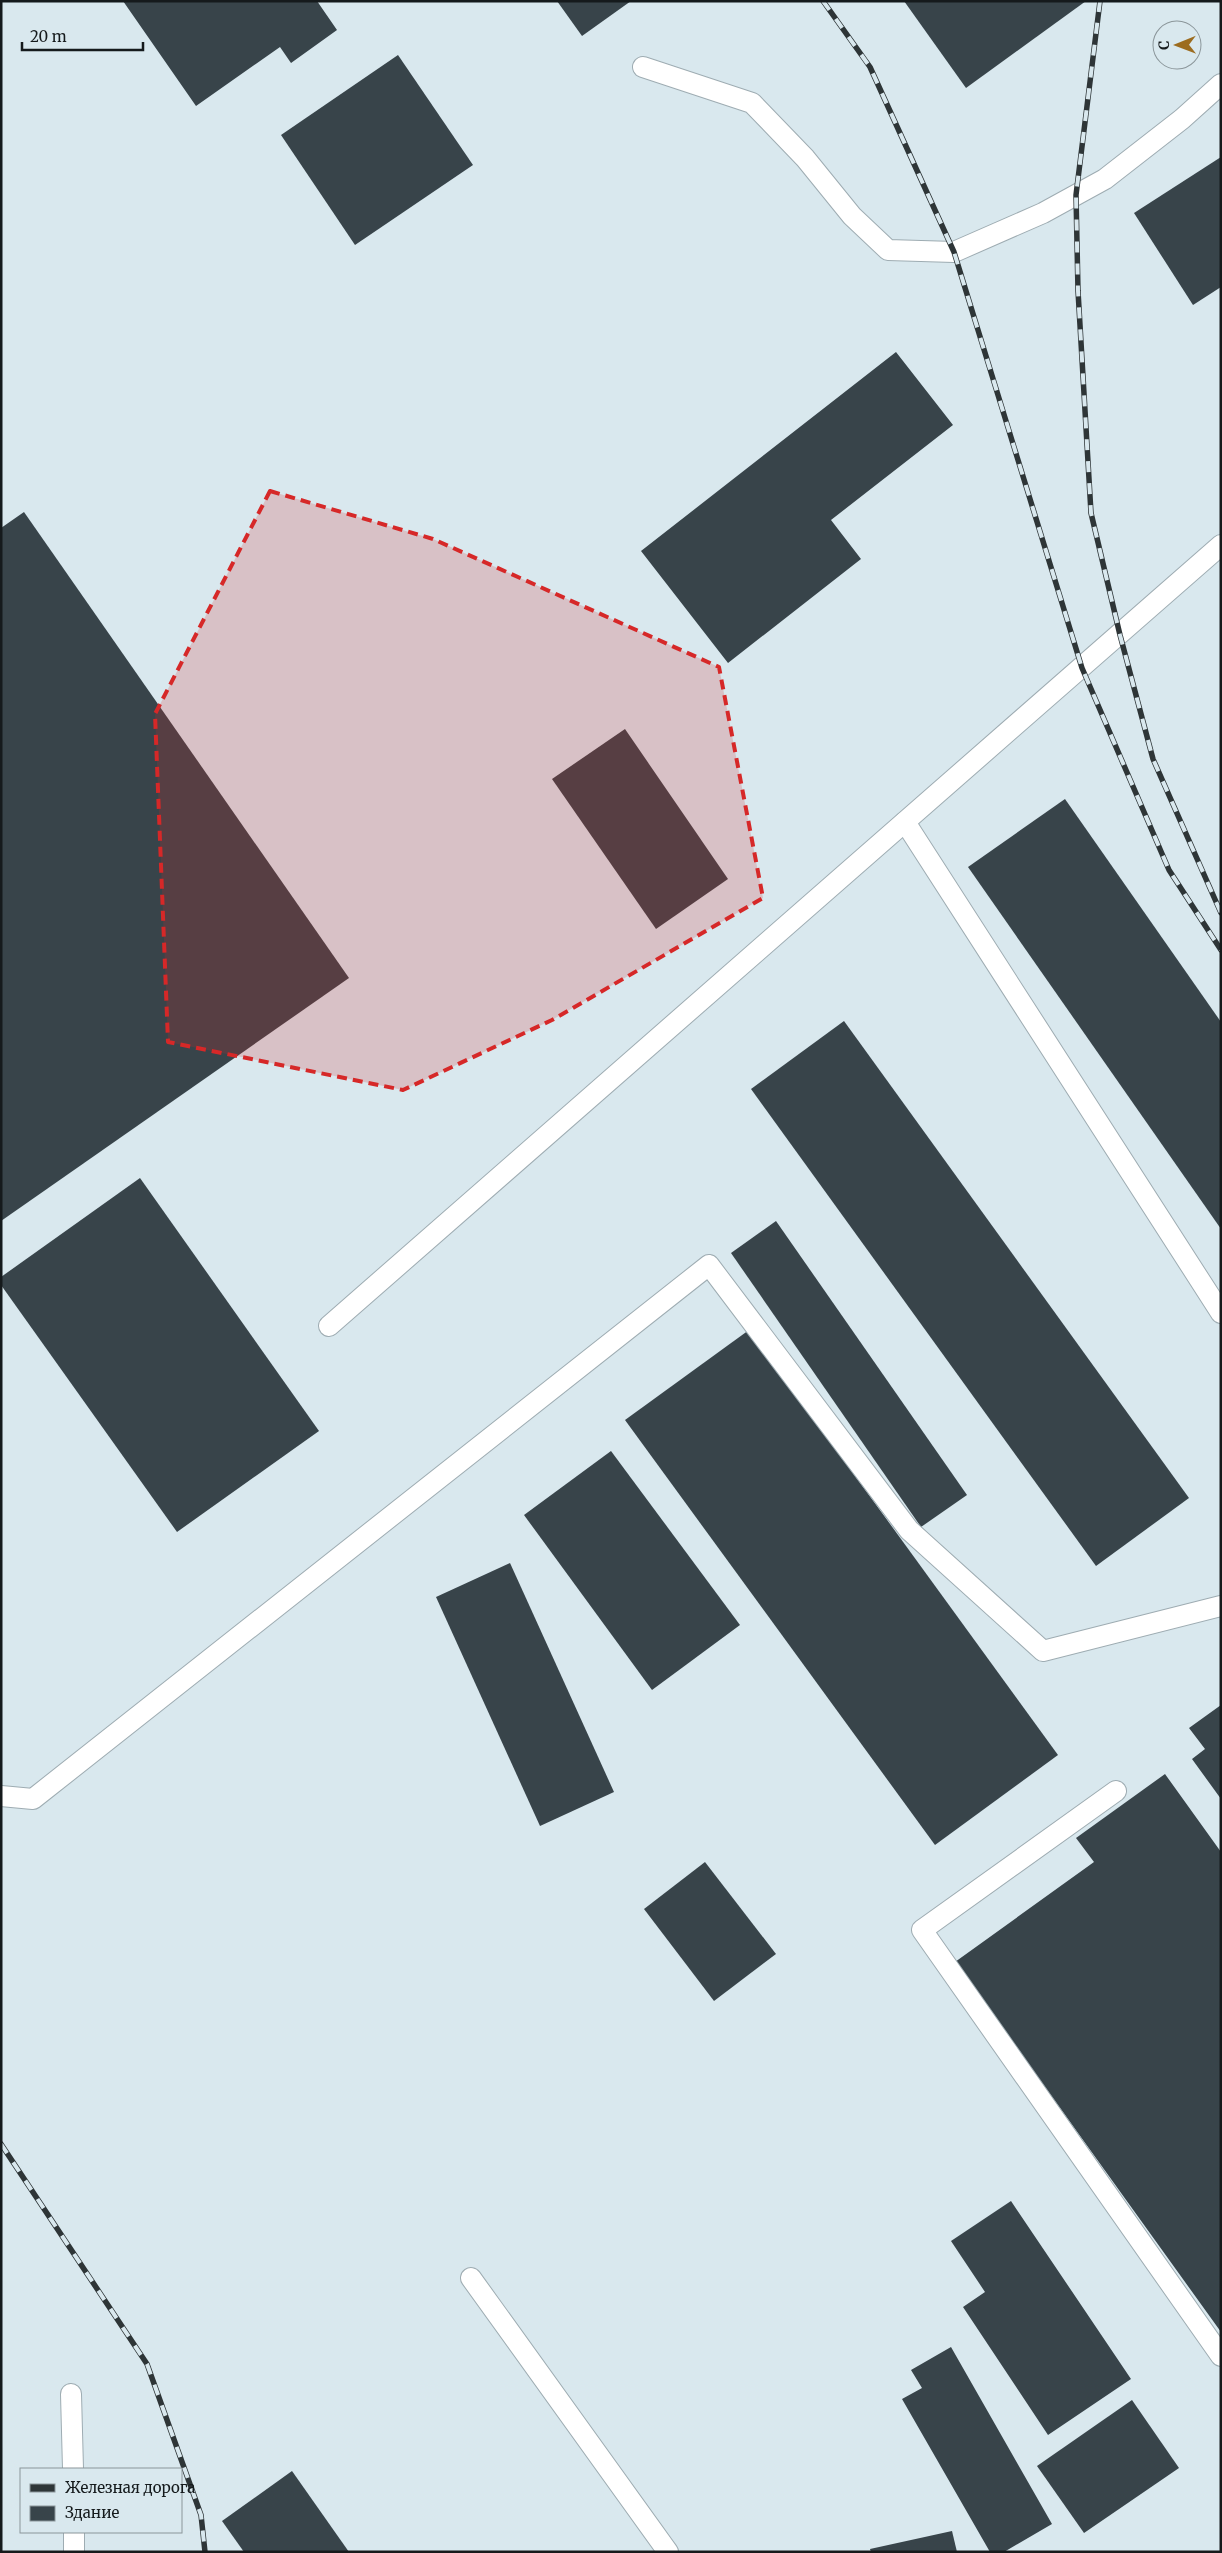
<svg xmlns="http://www.w3.org/2000/svg" width="1222" height="2553" font-family="Merriweather,serif">
<style>
.building{fill:#38444a}
.lines{fill:none;stroke-linecap:round;stroke-linejoin:round}
.service-casing{stroke:#9eacb2;stroke-width:22}
.service{stroke:#fff;stroke-width:20}
.rail-casing{stroke:#2e3537;stroke-width:5.5}
.rail{stroke:#d9e8ee;stroke-width:4;stroke-dasharray:11;stroke-linecap:butt}
.marked{fill:#d62828;fill-opacity:0.2;stroke:#d62828;stroke-width:4;stroke-dasharray:10 6;stroke-linejoin:round}
</style>
<rect width="100%" height="100%" fill="#d9e8ee"/>
<!-- building -->
<g class="building">
<polygon points="123,1 317,1 337,30 291,63 280,47 196,106"/>
<polygon points="557,1 631,1 582,36"/>
<polygon points="904,1 1086,1 966,88"/>
<polygon points="398,55 473,165 355,245 281,135"/>
<polygon points="1221,157 1221,287 1193,305 1134,213"/>
<polygon points="896,352 953,425 831,520 861,559 728,663 641,551"/>
<polygon points="24,512 349,978 1,1221 1,528"/>
<polygon points="625,729 728,879 656,929 552,779"/>
<polygon points="1065,799 1221,1022 1221,1229 968,867"/>
<polygon points="844,1021 1189,1498 1096,1566 751,1089"/>
<polygon points="140,1178 319,1431 177,1532 1,1285 1,1277"/>
<polygon points="776,1221 967,1495 921,1527 731,1253"/>
<polygon points="749,1330 1058,1755 935,1845 625,1420"/>
<polygon points="611,1451 740,1625 652,1690 524,1515"/>
<polygon points="510,1563 614,1792 540,1826 436,1597"/>
<polygon points="1221,1705 1221,1799 1192,1759 1205,1749 1189,1728"/>
<polygon points="1165,1774 1221,1852 1221,2332 955,1962 1094,1862 1076,1838"/>
<polygon points="705,1862 776,1954 714,2001 644,1909"/>
<polygon points="1011,2201 1131,2379 1048,2435 963,2307 985,2292 951,2241"/>
<polygon points="951,2347 1052,2524 1004,2552 990,2552 902,2399 922,2388 911,2370"/>
<polygon points="1132,2400 1179,2468 1084,2533 1037,2466"/>
<polygon points="292,2471 349,2552 244,2552 222,2521"/>
<polygon points="952,2531 957,2552 871,2552 870,2549"/>
</g>
<g class="lines">
<defs>
<g id="service">
<polyline points="643,67 752,103 805,158 852,216 888,250 954,252 1043,213 1105,179 1182,119 1221,84"/>
<polyline points="905,822 1221,1313"/>
<polyline points="329,1326 1221,545"/>
<polyline points="1116,1791 922,1930 1221,2356"/>
<polyline points="1,1796 33,1799 709,1265 909,1530 1043,1651 1221,1606"/>
<polyline points="471,2278 668,2552"/>
<polyline points="71,2394 73,2469"/>
<polyline points="74,2532 74,2552"/>
</g>
</defs>
<!-- service casing -->
<use href="#service" class="service-casing"/>
<!-- service -->
<use href="#service" class="service"/>
<defs>
<g id="rail">
<polyline points="823,1 870,67 954,252 1082,668 1169,870 1221,950"/>
<polyline points="1100,1 1076,195 1078,291 1091,513 1120,635 1153,759 1221,913"/>
<polyline points="1,2144 147,2364 201,2515 205,2552"/>
</g>
</defs>
<!-- rail casing -->
<use href="#rail" class="rail-casing"/>
<!-- rail -->
<use href="#rail" class="rail"/>
</g>
<!-- marked area -->
<path class="marked" d="M270,491L433,539L719,667L763,898L552,1020L403,1090L168,1042L155,714Z"/>
<!-- border -->
<rect width="1222" height="2553" fill="none" stroke="#151a1c" stroke-width="5"/>
<!-- legend -->
<rect x="20" y="2468" width="162" height="65" fill="#d9e8ee" stroke="#8b969a"/>
<rect x="30" y="2484" width="25" height="8" fill="#2e3537" stroke="#8b969a"/>
<text x="65" y="2493" font-size="15" fill="#151a1c">Железная дорога</text>
<rect x="30" y="2506" width="25" height="15" fill="#38444a" stroke="#8b969a"/>
<text x="65" y="2518" font-size="15" fill="#151a1c">Здание</text>
<!-- north arrow -->
<g transform="translate(1177 45) rotate(269)"><circle r="24" fill="#d9e8ee" stroke="#8b969a"/>
<path d="M0-4L9 19L0 12L-9 19Z" fill="#9c6c1f"/>
<text y="-8" font-size="14" font-weight="bold" text-anchor="middle" fill="#151a1c">С</text>
</g>
<!-- scale -->
<path d="M22 42v8h121v-8" fill="none" stroke="#151a1c" stroke-width="2.5"/>
<text x="30" y="42" font-size="15" fill="#151a1c" stroke="#d9e8ee" stroke-width="4" paint-order="stroke">20 m</text>
</svg>
